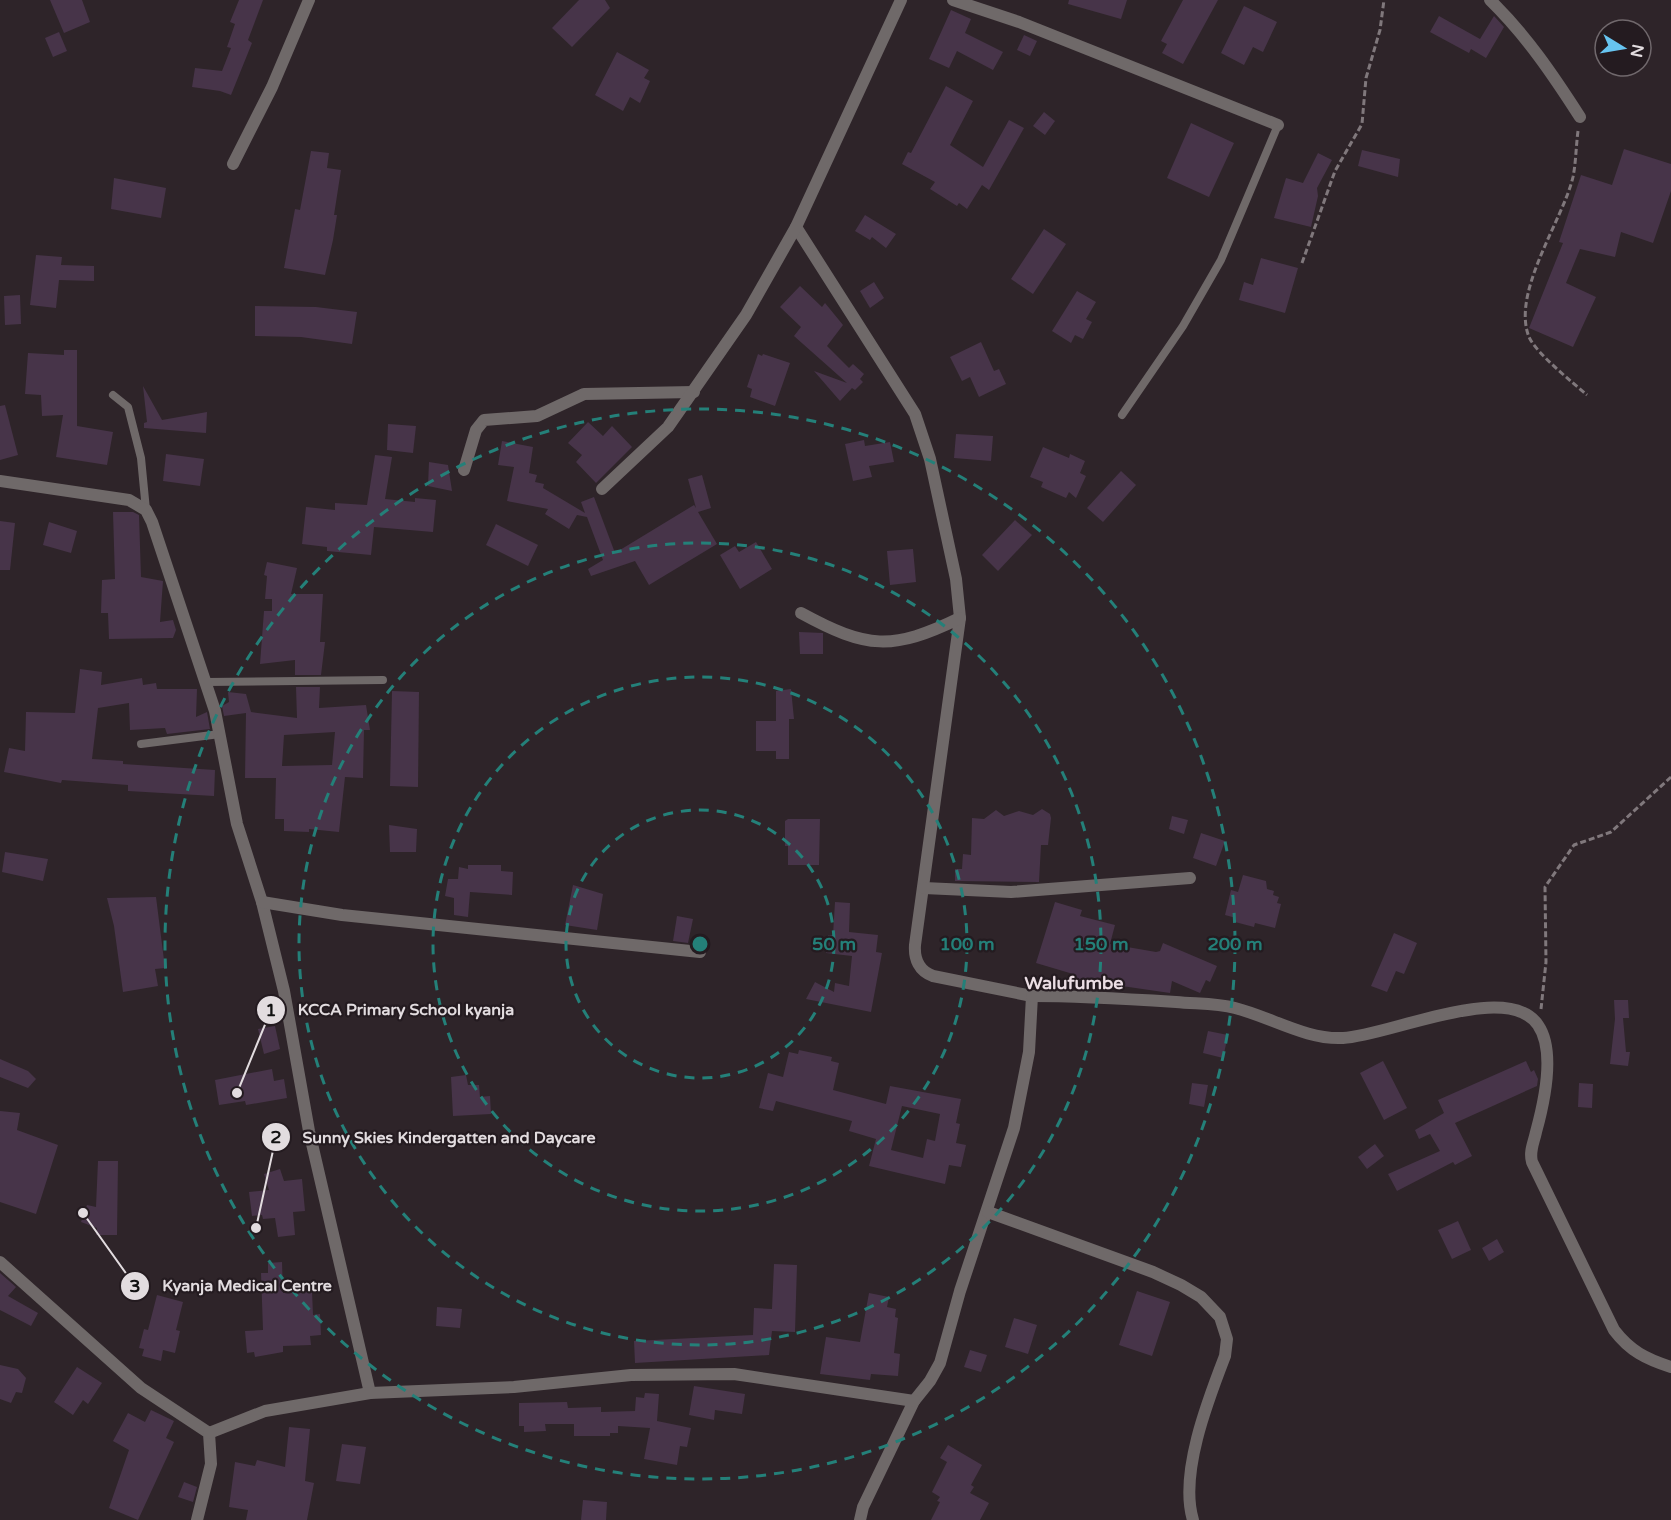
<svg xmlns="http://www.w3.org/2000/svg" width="1671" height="1520" font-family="'Varela Round',sans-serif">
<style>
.building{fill:#473449;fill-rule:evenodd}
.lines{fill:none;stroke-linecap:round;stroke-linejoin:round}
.path{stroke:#80787c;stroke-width:3;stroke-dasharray:6 3;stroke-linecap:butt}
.lane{stroke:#6f6969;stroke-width:8}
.street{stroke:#6f6969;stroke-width:12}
.ring{fill:none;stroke:#248079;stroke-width:3;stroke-dasharray:10 8}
.labels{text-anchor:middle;stroke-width:4.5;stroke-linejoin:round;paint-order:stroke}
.quarter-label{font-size:18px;font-weight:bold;fill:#ebdee4;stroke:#241b20}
.centre{fill:#248079;stroke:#241b20;stroke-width:3}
.ring-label{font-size:18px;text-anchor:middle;font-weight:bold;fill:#248079;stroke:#241b20;stroke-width:4.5;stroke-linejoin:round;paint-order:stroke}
.leader{fill:none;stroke:#e2dcdf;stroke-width:2}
.callout-dot{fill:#e2dcdf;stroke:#241b20;stroke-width:2}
.mark-label{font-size:18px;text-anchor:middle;font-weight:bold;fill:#111}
.callout-label{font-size:16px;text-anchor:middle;font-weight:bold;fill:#e2dcdf;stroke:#241b20;stroke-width:4.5;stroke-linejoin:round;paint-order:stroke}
</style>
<rect width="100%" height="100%" fill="#2e2429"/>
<!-- building -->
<g class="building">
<polygon points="50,0 82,0 90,22 64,33"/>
<polygon points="239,0 263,0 248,40 252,43 231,95 220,91 192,87 195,68 222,71 231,48 227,47 235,24 230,22"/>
<polygon points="579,0 605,0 610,8 572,47 552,28"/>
<polygon points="1069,0 1127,0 1121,19 1068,4"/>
<polygon points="1183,0 1218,0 1183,64 1162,53 1167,44 1161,41"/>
<polygon points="1244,6 1277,22 1263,52 1253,47 1244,65 1221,53"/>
<polygon points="951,10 971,19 965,33 1003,52 993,70 957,51 949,68 929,59"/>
<polygon points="1439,16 1480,39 1494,16 1504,27 1486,58 1471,49 1469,53 1430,32"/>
<polygon points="59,32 67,51 53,57 45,38"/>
<polygon points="1024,35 1037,41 1030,56 1017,50"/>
<polygon points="617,52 649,70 644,78 650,81 640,103 630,97 623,111 595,95"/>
<polygon points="946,86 973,101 950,145 983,167 1009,120 1024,128 989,190 982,185 967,209 959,203 957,206 930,189 935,182 902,164 908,152 911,153"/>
<polygon points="1044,112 1055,121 1045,135 1033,126"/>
<polygon points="1191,123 1234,143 1209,197 1167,178"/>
<polygon points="1624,149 1671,164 1671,191 1653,243 1621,232 1615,257 1580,249 1566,283 1596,297 1573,347 1529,328 1563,243 1559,242 1581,175 1612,185"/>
<polygon points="1362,150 1400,159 1398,177 1358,166"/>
<polygon points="311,151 329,153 327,168 341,170 334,215 337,215 333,240 325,275 284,268 295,209 300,210"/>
<polygon points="1318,153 1332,160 1317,188 1318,196 1311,227 1274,218 1286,178 1303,183"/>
<polygon points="114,178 166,188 161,218 111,209"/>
<polygon points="865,215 896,234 886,248 872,237 870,240 855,231"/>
<polygon points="1044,229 1066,244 1033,294 1011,279"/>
<polygon points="36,255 62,257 61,265 94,266 94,281 59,280 56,308 30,305"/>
<polygon points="1261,258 1298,268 1285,313 1239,300 1244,282 1253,285"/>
<polygon points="874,282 884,298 870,308 860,291"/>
<polygon points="800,286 822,307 825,303 843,325 827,346 849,368 853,364 864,374 860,379 863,382 855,390 852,388 840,401 814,371 847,383 794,336 801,327 780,307"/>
<polygon points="1077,291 1096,302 1086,319 1092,322 1083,339 1075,335 1071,343 1052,331"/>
<polygon points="20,295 21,324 5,325 4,296"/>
<polygon points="255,306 316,307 357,312 352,344 301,337 255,336"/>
<polygon points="981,342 994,371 999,369 1006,384 979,397 970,377 962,381 950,357"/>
<polygon points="64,350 77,350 77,426 113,432 107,465 56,457 63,415 42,416 41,395 25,394 28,353 64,355"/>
<polygon points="758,354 762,356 763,354 790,363 775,406 750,397 752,389 747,387"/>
<polygon points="143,386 162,420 207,412 206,433 144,428 144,423 147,422"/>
<polygon points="5,405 18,455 0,460 0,406"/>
<polygon points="588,422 603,436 612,426 632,447 596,483 576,462 582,455 568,443"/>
<polygon points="388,424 416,426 413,453 387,450"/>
<polygon points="956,434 993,436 991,461 954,458"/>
<polygon points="864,440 865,446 890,442 894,462 869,466 872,477 853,481 845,444"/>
<polygon points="502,441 533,447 529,473 537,475 535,482 544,484 543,488 585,513 581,502 594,497 615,553 694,505 696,508 688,479 702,475 711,508 698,512 717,544 649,585 635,561 591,576 588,569 603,560 587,517 577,515 569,529 545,514 548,509 507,501 514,467 498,465"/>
<polygon points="1043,447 1069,458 1070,454 1085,461 1080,473 1086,476 1076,498 1069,492 1066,498 1041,487 1043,482 1030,477"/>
<polygon points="166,454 204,459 200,486 163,481"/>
<polygon points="375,455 392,457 385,499 415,502 415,498 436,500 433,532 374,527 371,555 327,551 327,547 302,544 306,507 335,510 335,503 367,505"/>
<polygon points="429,462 448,465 452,491 428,486"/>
<polygon points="1121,471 1136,485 1103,522 1087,508"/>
<polygon points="113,512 133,512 139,515 141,577 163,581 160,622 173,620 176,630 173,638 109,639 108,613 101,613 102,580 115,579"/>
<polygon points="1015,520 1032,535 998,571 982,555"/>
<polygon points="0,521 15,523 10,570 0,570"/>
<polygon points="49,522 77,531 71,553 43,545"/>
<polygon points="496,524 538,545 528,566 486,545"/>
<polygon points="756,542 772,569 740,589 720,555 735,546 739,552"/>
<polygon points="913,549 916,582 890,585 887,551"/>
<polygon points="267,562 297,568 291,594 323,594 320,642 325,642 321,675 295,675 295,660 260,664 264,611 272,611 272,599 265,599 267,576 264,575"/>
<polygon points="799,632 823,633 823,654 800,654"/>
<polygon points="80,669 102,672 101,685 142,678 143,685 156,683 157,689 197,689 196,717 207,712 210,729 167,734 165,728 130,730 129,703 98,708 92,759 123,761 123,764 215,770 214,796 128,791 128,785 62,780 61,783 4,772 9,748 25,751 26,712 75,713"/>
<path d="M296,687H320L319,708L366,705L370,730H364L363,778L345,777L339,832L309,829V832L284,831V819H275L276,778H245L246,713L224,716L222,706L229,702L228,692L246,694L251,712L297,718ZM335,732L332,765L282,766L284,735Z"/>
<polygon points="791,689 794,719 789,719 789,759 776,759 776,751 756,751 756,721 776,721 776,691"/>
<polygon points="392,691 419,692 418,787 390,786"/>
<polygon points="1042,809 1050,814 1051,818 1048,845 1041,845 1039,882 955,881 955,869 962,869 963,854 971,855 972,818 984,819 996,810 1004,816 1019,811 1033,815"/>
<polygon points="1172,816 1188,820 1184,834 1169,829"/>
<polygon points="788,819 820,819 819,865 788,865 788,846 785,846 785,821"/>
<polygon points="389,825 417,829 416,852 390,852"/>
<polygon points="1201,833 1225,841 1216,866 1193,858"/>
<polygon points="5,852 48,859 43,881 2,872"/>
<polygon points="468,865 501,865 501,871 513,872 512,895 470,892 468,917 454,915 454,898 445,896 448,879 458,879 459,867 468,869"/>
<polygon points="1243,875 1266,881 1267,889 1274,891 1273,895 1279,897 1277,903 1281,904 1275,928 1255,923 1254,927 1235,922 1236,918 1225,915 1231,890 1238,892"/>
<polygon points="573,885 603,894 597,930 565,925"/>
<polygon points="156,897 165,968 155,969 158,986 123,992 114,926 107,898"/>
<polygon points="835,902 850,903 849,932 878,935 876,952 882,953 871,1012 806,999 815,982 834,992 835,983 849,986 852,956 826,953 828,935 833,935"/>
<polygon points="1055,902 1082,910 1080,916 1115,925 1110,944 1156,952 1160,951 1163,943 1217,966 1210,982 1206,980 1200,993 1172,981 1170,993 1101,983 1100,987 1071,980 1073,974 1036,963"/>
<polygon points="677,916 693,919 688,943 673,941"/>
<polygon points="1394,933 1417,943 1404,974 1396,971 1387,992 1371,986"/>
<polygon points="1614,1000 1628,1000 1629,1018 1623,1018 1626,1052 1630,1052 1628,1066 1610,1064 1615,1019"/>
<polygon points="275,1026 280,1049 264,1054 258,1029"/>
<polygon points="1208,1031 1228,1035 1223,1058 1203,1053"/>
<path d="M799,1050L832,1057L831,1061L839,1063L833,1090L886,1104L890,1086L961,1099L956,1123L960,1124L956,1143L966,1145L961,1167L949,1165L945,1184L869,1166L876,1139L849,1131L852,1121L776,1101L773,1111L759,1108L768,1073L783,1077L789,1052L798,1054ZM902,1106L940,1114L935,1141L927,1139L923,1158L891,1150Z"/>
<polygon points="0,1059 28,1071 36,1079 28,1088 0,1077"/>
<polygon points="1383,1061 1407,1108 1384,1120 1360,1073"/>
<polygon points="1526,1061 1531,1072 1534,1070 1538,1079 1537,1086 1455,1123 1472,1156 1455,1165 1453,1162 1397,1191 1388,1174 1440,1151 1430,1134 1419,1139 1415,1130 1444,1113 1438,1100"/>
<polygon points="272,1069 274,1081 284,1079 287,1098 246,1105 245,1101 219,1105 215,1080"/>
<polygon points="466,1075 468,1085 479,1085 480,1097 490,1096 491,1114 453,1116 451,1077"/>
<polygon points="1192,1083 1208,1085 1204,1107 1189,1104"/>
<polygon points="1579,1083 1593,1084 1592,1108 1578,1107"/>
<polygon points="0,1111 20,1113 17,1130 58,1145 36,1214 0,1202"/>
<polygon points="1375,1144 1384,1156 1367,1169 1358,1157"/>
<polygon points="98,1161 118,1161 117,1235 96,1235 97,1228 81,1222 87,1205 96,1207"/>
<polygon points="280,1169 284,1181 302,1179 305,1211 293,1212 295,1235 278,1237 275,1218 263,1219 262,1215 252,1216 249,1192 269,1190 264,1174"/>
<polygon points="1458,1221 1471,1250 1452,1259 1438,1230"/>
<polygon points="1497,1239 1504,1252 1489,1261 1482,1248"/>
<polygon points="282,1262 283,1293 312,1291 313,1315 320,1314 321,1335 310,1336 311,1345 283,1346 283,1352 255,1357 254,1352 247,1353 245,1331 263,1330 261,1273 268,1273 268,1263"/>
<polygon points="774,1264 797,1265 795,1332 772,1331 769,1355 635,1363 634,1341 753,1335 754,1308 772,1309"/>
<polygon points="0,1273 16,1287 8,1296 38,1313 31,1326 0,1310"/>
<polygon points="1137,1291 1170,1302 1152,1356 1119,1345"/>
<polygon points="869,1293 889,1297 887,1307 896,1309 895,1317 898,1318 894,1353 900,1354 898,1376 871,1374 870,1380 820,1374 826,1337 860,1342"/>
<polygon points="157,1295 183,1302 176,1330 180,1331 175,1353 163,1350 161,1361 142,1356 144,1349 139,1348 144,1329 148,1330"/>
<polygon points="437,1307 462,1309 460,1328 436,1326"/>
<polygon points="1014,1318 1037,1325 1028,1354 1005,1347"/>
<polygon points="970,1350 987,1355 981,1372 964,1367"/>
<polygon points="0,1365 18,1369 26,1378 22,1393 16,1392 11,1403 0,1399"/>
<polygon points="77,1367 102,1383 88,1404 83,1400 73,1415 54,1402"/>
<polygon points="694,1386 745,1394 742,1414 715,1410 714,1420 689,1415"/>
<polygon points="645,1393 659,1394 657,1421 691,1428 687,1447 680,1446 677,1465 644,1459 650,1428 618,1426 618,1433 610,1433 610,1436 574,1436 574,1424 545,1424 546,1431 524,1432 524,1426 519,1426 519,1403 567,1402 568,1408 601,1407 601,1412 635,1411 636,1397 644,1398"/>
<polygon points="151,1410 174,1421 166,1438 174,1442 138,1520 109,1508 129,1450 113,1441 128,1413 145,1422"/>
<polygon points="289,1427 310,1429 305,1481 314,1483 307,1520 246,1520 248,1510 229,1507 235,1462 255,1466 257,1460 285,1467"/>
<polygon points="342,1444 366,1447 360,1484 336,1481"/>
<polygon points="948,1445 982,1465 971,1485 974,1487 970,1493 989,1503 980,1520 931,1520 940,1502 937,1501 940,1497 932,1492 947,1462 940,1458"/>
<polygon points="184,1482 197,1487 193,1502 178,1497"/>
<polygon points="583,1500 607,1502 606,1520 581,1520"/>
</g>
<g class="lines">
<!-- path -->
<g class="path">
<path d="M1578,131C1576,146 1576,162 1573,177C1563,220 1511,292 1529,337C1536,353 1572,382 1587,395"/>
<polyline points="1302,263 1335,171 1362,124 1366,78 1380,30 1384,0"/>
<polyline points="1541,1009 1546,962 1545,887 1574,845 1611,832 1671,777"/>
</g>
<!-- lane -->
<g class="lane">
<polyline points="113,395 128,407 141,458 146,510"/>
<polyline points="1122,415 1183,326 1221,260 1278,125"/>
<polyline points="206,682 383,680"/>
<polyline points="141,744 220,734"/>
</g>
<!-- street -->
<g class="street">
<polyline points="953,0 1019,22 1278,125"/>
<path d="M1490,0C1526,35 1553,75 1580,117"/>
<polyline points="233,164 272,87 309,0"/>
<path d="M796,227L915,414L930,459L956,579L960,618L915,945C914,959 919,971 933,976L1032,996L1029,1052L1014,1128L960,1291L940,1363L930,1381L914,1401L863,1507L860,1520"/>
<polyline points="464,470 476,430 484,420 537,416 584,394 694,392"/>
<polyline points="0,481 129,500 146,510 152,522 215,711 237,824 262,902 284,991 309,1131 370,1393"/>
<polyline points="602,489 668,427 746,315 796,227 901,0"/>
<path d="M801,613C867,649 892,651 960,618"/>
<polyline points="924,888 1011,892 1190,878"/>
<polyline points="262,902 342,915 700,952"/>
<path d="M1032,996C1080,996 1128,999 1176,1002C1196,1004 1216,1003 1235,1008C1271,1017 1306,1040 1343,1038C1388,1036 1508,980 1538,1025C1556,1051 1544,1103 1536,1132C1534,1142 1529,1151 1532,1162L1614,1330C1630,1351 1646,1359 1671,1367"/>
<path d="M988,1212L1153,1272L1181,1285L1201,1297L1220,1317L1227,1339L1225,1356C1208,1400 1179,1474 1193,1520"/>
<polyline points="0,1262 141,1388 209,1433 211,1464 197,1520"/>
<polyline points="209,1433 265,1411 370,1393 514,1387 631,1375 734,1374 914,1401"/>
</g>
</g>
<!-- distance rings -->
<g class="ring">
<circle cx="700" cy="944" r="134"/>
<circle cx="700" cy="944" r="267"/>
<circle cx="700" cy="944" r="401"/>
<circle cx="700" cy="944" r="535"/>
</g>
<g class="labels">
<!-- quarter labels -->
<g class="quarter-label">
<text x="1074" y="989">Walufumbe</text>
</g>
</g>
<circle cx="700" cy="944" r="9" class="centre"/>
<g class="ring-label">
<text x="834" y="950">50 m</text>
<text x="967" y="950">100 m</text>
<text x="1101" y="950">150 m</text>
<text x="1235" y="950">200 m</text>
</g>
<!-- callouts -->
<path class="leader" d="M237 1093L271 1010M256 1228L276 1137M83 1213L135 1286"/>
<g class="callout-dot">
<circle cx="237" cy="1093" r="6"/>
<circle cx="256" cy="1228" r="6"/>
<circle cx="83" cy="1213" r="6"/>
<circle cx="271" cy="1010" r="15"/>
<circle cx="276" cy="1137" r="15"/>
<circle cx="135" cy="1286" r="15"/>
</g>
<g class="mark-label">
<text x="271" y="1016">1</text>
<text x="276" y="1143">2</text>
<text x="135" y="1292">3</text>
</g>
<g class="callout-label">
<text x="406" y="1015">KCCA Primary School kyanja</text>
<text x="449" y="1143">Sunny Skies Kindergatten and Daycare</text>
<text x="247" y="1291">Kyanja Medical Centre</text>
</g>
<!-- north arrow -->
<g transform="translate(1623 48) rotate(101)"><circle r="28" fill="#241b20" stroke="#70686c" stroke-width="1.5"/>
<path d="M0-4.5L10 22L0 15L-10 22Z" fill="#67c4f0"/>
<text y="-9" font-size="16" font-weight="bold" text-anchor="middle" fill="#e2dcdf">N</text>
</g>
</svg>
